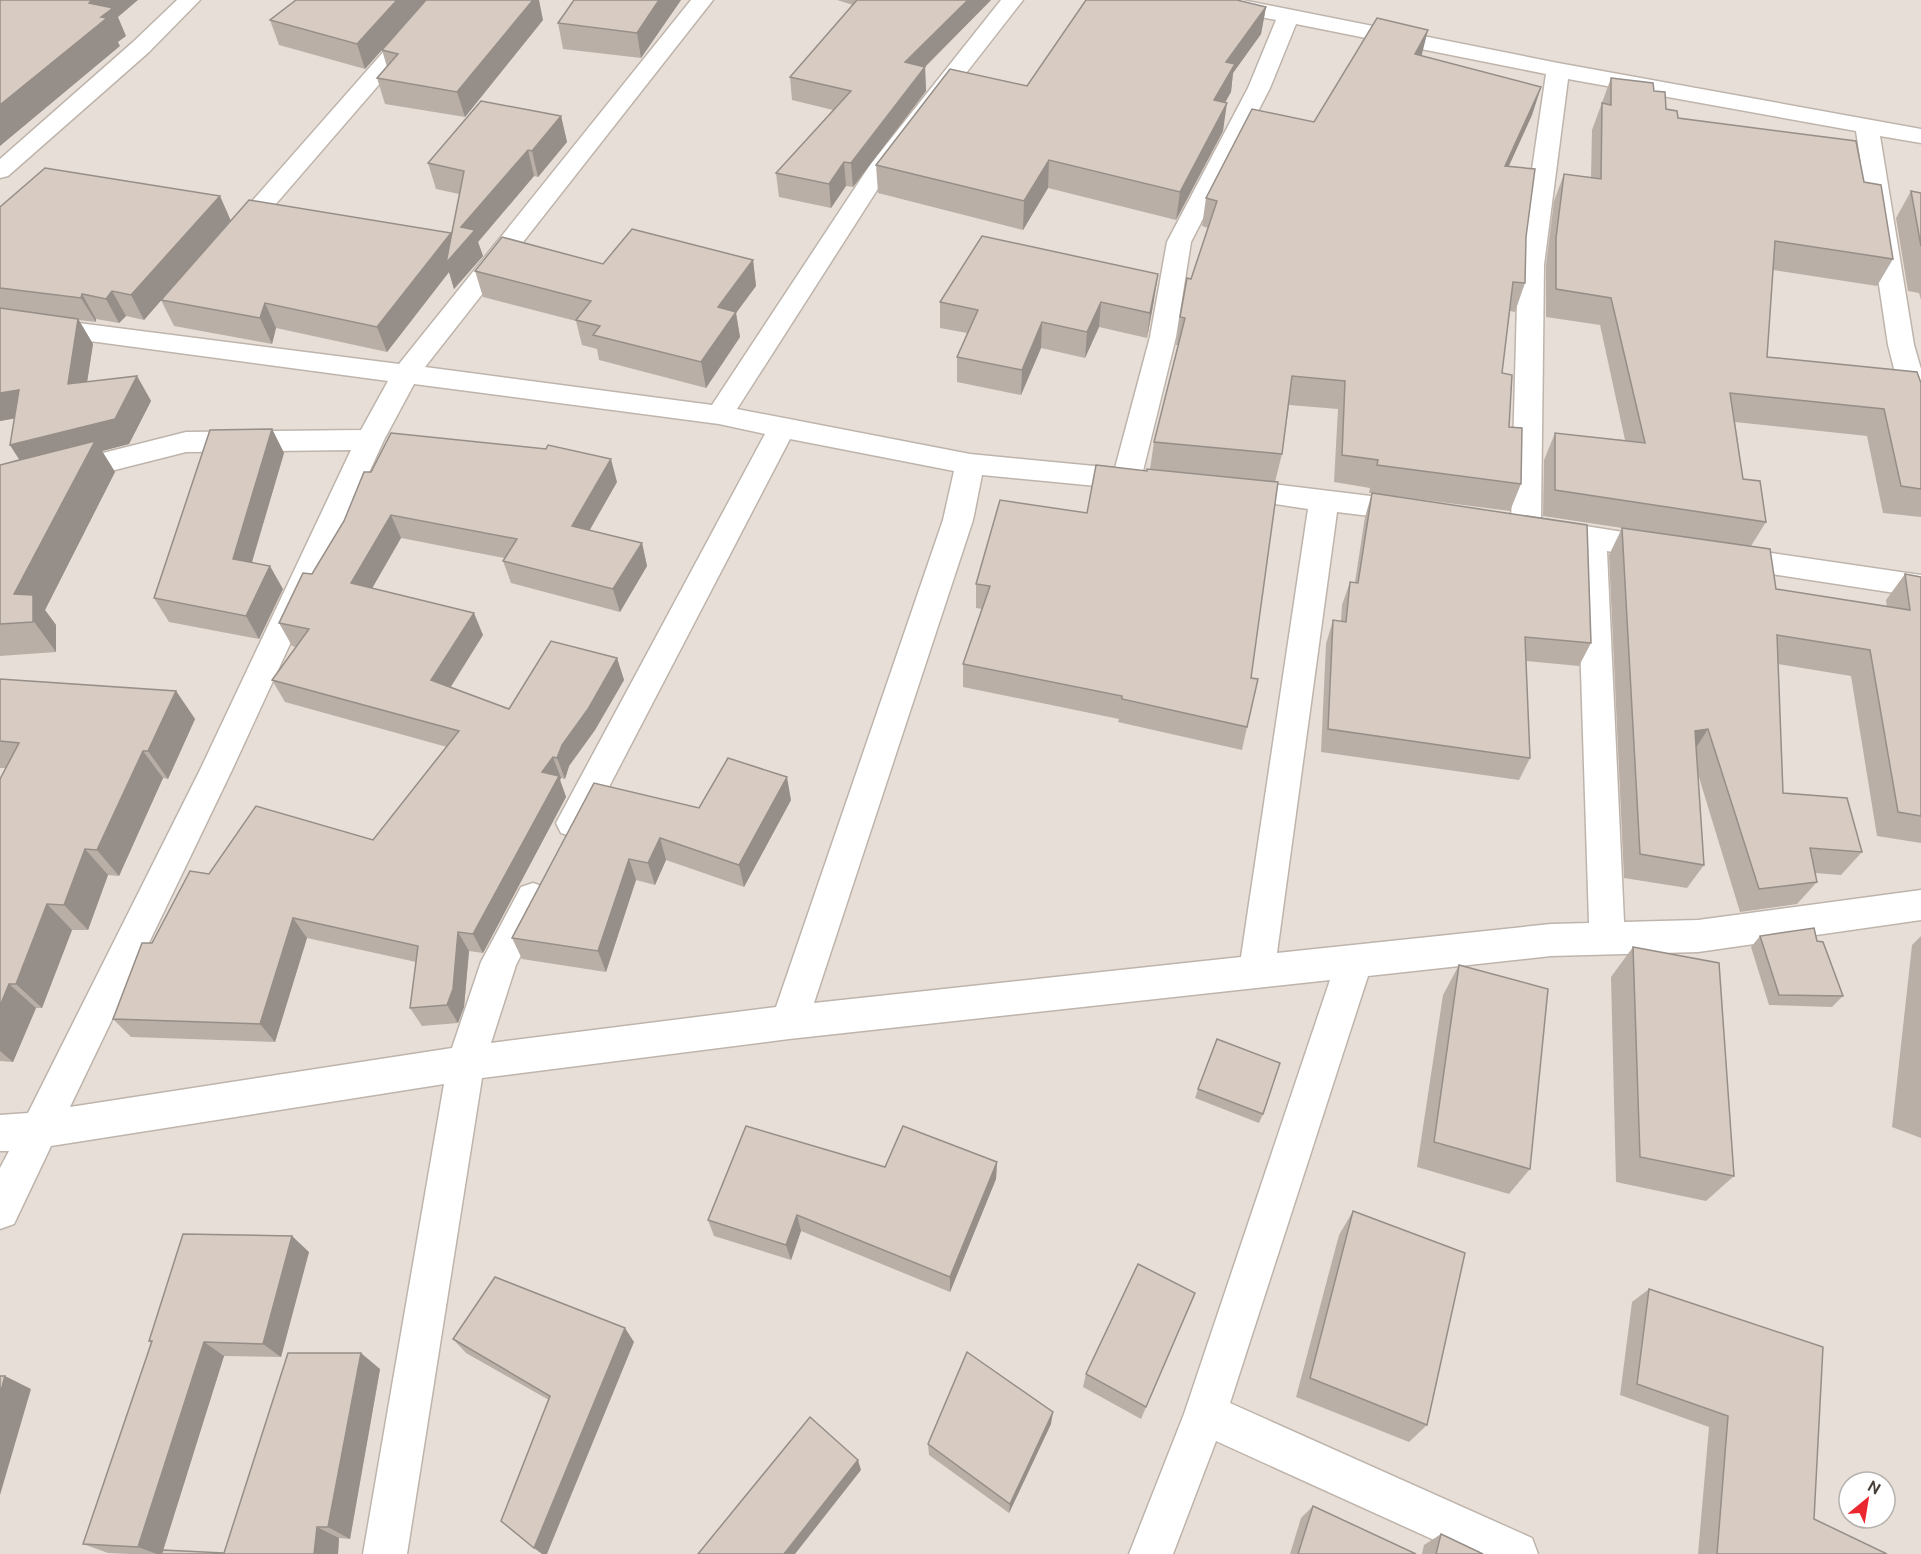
<svg xmlns="http://www.w3.org/2000/svg" width="1921" height="1554" font-family="Ubuntu,sans-serif">
<style>
.residential{fill:#e7dfd7;fill-rule:evenodd}
.lines{fill:none;stroke-linecap:round;stroke-linejoin:round}
.minor-casing{stroke:#beb4ac;stroke-width:3}
.minor{fill:#fff;fill-rule:evenodd}
.wall{fill:#b9afa7}
.shaded-wall{fill:#968e88}
.building{fill:#d7cbc2;stroke:#968e88;stroke-width:1.5}
</style>
<rect width="100%" height="100%" fill="#f3eee9"/>
<!-- residential -->
<path class="residential" d="M0,0H1921V1554H0ZM1849,1482H1885V1518H1849Z"/>
<g class="lines">
<defs>
<g id="minor">
<polygon points="177,0 200,0 149,52 8,176 0,178 0,159 133,42"/>
<polygon points="429,0 452,0 243,242 234,245 225,242 222,237 225,232"/>
<path d="M691,0H713L425,367L712,405L870,165L1001,0H1023L888,173L737,409L970,454L1115,468L1150,337L1167,242L1248,88L1276,20L1202,5L1199,0H1242L1558,63L1921,129V143L1880,136L1914,345L1921,369V428L1911,426L1907,419L1888,345L1856,131L1568,79L1544,265L1541,519L1661,538L1671,541L1676,549L1671,557L1661,560L1607,551L1624,922L1698,920L1921,890V920L1698,952L1551,956L1368,976L1230,1403L1532,1538L1538,1554H1465L1216,1441L1173,1554H1129L1184,1414L1330,980L789,1039L482,1078L407,1554H363L444,1084L51,1146L14,1224L0,1229V1168L9,1151H0V1115L28,1113L200,770L351,450L186,452L0,499V479L186,432L361,430L388,381L0,329V313L399,364ZM1296,24L1546,74L1518,265L1511,526L1516,533L1526,537L1532,535L1577,546L1589,923L1551,924L1277,953L1337,512L1412,521L1422,518L1427,511L1422,504L1412,501L1231,479L1221,482L1217,489L1221,496L1308,509L1241,957L814,1003L973,520L982,475L1138,490L1148,487L1152,480L1148,473L1143,471L1176,337L1191,242L1270,88ZM414,384L719,424L765,434L556,823L561,833L573,837L585,833L790,439L954,471L943,520L776,1007L491,1043L516,965L550,898L545,887L533,883L521,887L481,962L452,1048L70,1107L232,770L384,440Z"/>
<polygon points="1730,547 1921,575 1921,597 1719,566 1715,558 1719,550"/>
</g>
</defs>
<!-- minor casing -->
<use href="#minor" class="minor-casing"/>
<!-- minor -->
<use href="#minor" class="minor"/>
</g>
<!-- wall -->
<g class="wall">
<polygon points="681,0 641,58 563,49 558,23"/>
<polygon points="837,0 991,0 925,67 926,91 853,187 846,186 831,208 779,197 776,173 833,110 792,100 790,77 853,5"/>
<polygon points="1266,7 1261,34 1233,73 1231,92 1225,103 1223,131 1176,220 1048,188 1023,230 878,193 876,165 1027,86"/>
<polygon points="270,20 543,20 465,117 385,104 377,78 387,67 382,50 365,69 279,45"/>
<polygon points="1422,56 1541,87 1532,115 1509,166 1526,237 1525,283 1515,312 1510,311 1502,373 1509,427 1521,484 1510,511 1393,496 1591,643 1579,666 1526,661 1530,758 1519,780 1321,752 1326,644 1333,620 1341,621 1342,605 1350,582 1355,582 1365,517 1372,493 1369,493 1370,488 1334,482 1338,409 1289,405 1282,454 1275,482 1150,469 1154,442 1178,345 1176,345 1180,317 1208,228 1202,226 1206,198 1314,122"/>
<polygon points="1611,78 1654,91 1666,109 1678,118 1864,182 1893,259 1877,286 1773,270 1767,357 1921,383 1921,517 1883,513 1867,436 1735,422 1743,479 1766,522 1751,546 1776,589 1887,607 1886,600 1905,574 1921,577 1921,843 1877,836 1851,676 1778,664 1783,793 1862,852 1841,875 1815,873 1817,882 1797,904 1740,912 1698,774 1704,865 1687,888 1624,878 1609,555 1622,528 1543,516 1544,460 1555,433 1625,440 1600,325 1546,317 1546,265 1554,201 1564,174 1591,177 1592,130"/>
<polygon points="561,116 567,142 538,177 534,176 478,242 483,256 454,289 449,272 387,352 276,328 272,344 174,326 161,300 144,320 126,316 119,323 96,319 96,322 79,320 93,344 87,382 137,376 151,401 129,444 102,451 115,472 45,610 56,625 56,652 0,656 0,465 19,459 10,445 15,418 0,421 0,207 451,235 459,194 436,189 428,163"/>
<polygon points="1911,191 1921,193 1921,300 1919,293 1908,291 1896,218"/>
<polygon points="753,260 756,286 736,313 740,337 706,388 599,360 597,349 582,345 576,321 483,297 475,271 603,264"/>
<polygon points="1154,300 1147,338 1099,327 1085,358 1041,348 1021,395 957,382 957,357 967,333 940,328 940,302"/>
<polygon points="272,429 284,453 252,562 283,589 259,639 169,622 154,598"/>
<polygon points="617,482 589,530 642,543 647,566 620,612 511,583 503,561 504,558 401,538 372,588 483,635 451,687 509,709 617,658 624,680 595,730 569,766 565,779 561,778 560,780 566,797 483,953 469,951 464,1007 458,1023 422,1026 410,1008 416,962 307,938 275,1042 131,1037 113,1019 152,943 209,874 373,840 447,747 285,702 272,680 296,647 292,646 279,623 312,574 344,521"/>
<polygon points="1000,500 1251,678 1247,727 1242,750 1118,722 1119,719 963,687 963,664 982,609 976,608 976,584"/>
<polygon points="0,679 176,691 195,719 168,779 163,778 119,876 108,875 88,930 72,930 42,1008 36,1008 13,1062 0,1061 0,779 6,768 0,768"/>
<polygon points="791,800 744,887 666,860 655,885 636,880 606,972 522,959 512,938 699,808"/>
<polygon points="1760,936 1817,941 1843,996 1832,1007 1769,1005 1751,947"/>
<polygon points="1921,936 1921,1138 1892,1127 1912,945"/>
<polygon points="1633,947 1734,1176 1706,1201 1616,1182 1611,977"/>
<polygon points="1459,965 1530,1169 1509,1194 1417,1167 1443,995"/>
<polygon points="1198,1089 1263,1114 1259,1123 1195,1098"/>
<polygon points="997,1162 996,1179 950,1292 801,1231 791,1260 714,1236 708,1220 885,1167"/>
<polygon points="1353,1211 1427,1425 1409,1442 1296,1397 1339,1235"/>
<polygon points="309,1252 281,1357 224,1356 163,1550 224,1553 380,1369 350,1539 339,1538 338,1554 130,1554 108,1553 83,1544 151,1343 149,1341"/>
<polygon points="1649,1289 1814,1519 1887,1554 1698,1554 1709,1427 1620,1395 1632,1302"/>
<polygon points="1195,1293 1141,1419 1083,1387 1086,1374"/>
<polygon points="453,1339 634,1342 549,1400 466,1353"/>
<polygon points="1051,1424 1009,1513 929,1455 928,1444"/>
<polygon points="1313,1506 1416,1554 1290,1554 1301,1518"/>
<polygon points="1441,1534 1483,1554 1422,1554 1424,1545"/>
</g>
<!-- shaded-wall -->
<g class="shaded-wall">
<polygon points="92,0 138,0 118,17 126,36 118,42 120,46 0,146 0,105"/>
<polygon points="397,0 426,0 365,69 357,44"/>
<polygon points="533,0 539,0 543,20 465,117 457,92"/>
<polygon points="659,0 681,0 641,58 637,33"/>
<polygon points="968,0 991,0 906,86 905,62"/>
<polygon points="1266,7 1261,34 1233,73 1231,92 1210,128 1214,100 1226,62"/>
<polygon points="1428,30 1421,58 1415,54"/>
<polygon points="925,67 926,91 853,187 851,163"/>
<polygon points="1541,87 1532,115 1496,194 1505,166"/>
<polygon points="1227,103 1223,131 1176,220 1180,192"/>
<polygon points="561,116 567,142 538,177 532,151"/>
<polygon points="528,150 534,176 478,242 483,256 454,289 449,272 387,352 377,327 451,233 456,251 461,227"/>
<polygon points="1049,160 1048,188 1023,230 1024,201"/>
<polygon points="844,162 846,186 831,208 829,184"/>
<polygon points="220,196 231,221 144,320 131,295"/>
<polygon points="753,260 756,286 736,313 740,337 706,388 701,362 718,307"/>
<polygon points="1158,274 1154,300 1147,338 1150,313"/>
<polygon points="112,291 126,316 119,323 106,299"/>
<polygon points="82,294 96,319 96,322 81,298"/>
<polygon points="1101,302 1099,327 1085,358 1087,332"/>
<polygon points="265,303 276,328 272,344 260,318"/>
<polygon points="78,319 93,344 83,408 68,384"/>
<polygon points="1042,322 1041,348 1021,395 1022,370"/>
<polygon points="137,376 151,401 129,444 102,451 115,472 45,610 56,625 56,652 14,594 26,470 10,445"/>
<polygon points="19,390 35,415 0,421 0,393"/>
<polygon points="272,429 284,453 246,582 233,559"/>
<polygon points="611,459 617,482 579,549 572,526"/>
<polygon points="391,515 401,538 362,606 351,583"/>
<polygon points="642,543 647,566 620,612 613,589"/>
<polygon points="270,566 283,589 259,639 246,616"/>
<polygon points="474,613 483,635 441,702 431,680"/>
<polygon points="617,658 624,680 595,730 569,766 565,779 557,758 562,745"/>
<polygon points="176,691 195,719 168,779 148,751"/>
<polygon points="1708,729 1692,754 1695,731"/>
<polygon points="143,751 163,778 119,876 97,850"/>
<polygon points="553,757 561,778 560,780 566,797 483,953 473,934 542,772"/>
<polygon points="787,777 791,800 744,887 739,865"/>
<polygon points="660,838 666,860 655,885 648,863"/>
<polygon points="85,849 108,875 88,930 64,905"/>
<polygon points="629,859 636,880 606,972 598,951"/>
<polygon points="47,904 72,930 42,1008 16,984"/>
<polygon points="293,918 307,938 275,1042 260,1024"/>
<polygon points="458,932 469,951 464,1007 458,1023 447,1005"/>
<polygon points="9,984 36,1008 13,1062 0,1051 0,1006"/>
<polygon points="997,1162 996,1179 950,1292 950,1277"/>
<polygon points="797,1215 801,1231 791,1260 786,1245"/>
<polygon points="292,1236 309,1252 281,1357 263,1344"/>
<polygon points="625,1328 634,1342 547,1554 542,1554 534,1548"/>
<polygon points="204,1342 224,1356 162,1554 157,1554 138,1547"/>
<polygon points="361,1353 380,1369 350,1539 328,1527"/>
<polygon points="5,1376 31,1389 0,1495 0,1394"/>
<polygon points="1053,1412 1051,1424 1009,1513 1010,1504"/>
<polygon points="858,1460 861,1470 795,1554 784,1554"/>
<polygon points="317,1527 339,1538 338,1554 314,1554"/>
</g>
<!-- building -->
<g class="building">
<polygon points="0,0 92,0 89,3 113,8 101,17 107,18 0,105"/>
<polygon points="296,0 397,0 357,44 270,20"/>
<polygon points="426,0 533,0 457,92 377,78 398,54 382,50"/>
<polygon points="574,0 659,0 637,33 558,23"/>
<polygon points="857,0 968,0 905,62 925,67 851,163 844,162 829,184 776,173 851,91 790,77"/>
<polygon points="1086,0 1237,0 1266,7 1226,62 1235,64 1214,100 1227,103 1180,192 1049,160 1024,201 876,165 950,69 1027,86"/>
<polygon points="1377,18 1428,30 1415,54 1541,87 1505,166 1535,169 1526,237 1525,283 1513,282 1502,373 1512,375 1509,427 1522,428 1521,484 1377,465 1378,460 1342,455 1345,381 1292,376 1282,454 1154,442 1185,318 1180,317 1187,278 1191,279 1217,201 1206,198 1252,109 1314,122"/>
<polygon points="1611,78 1653,83 1654,91 1665,92 1666,109 1677,111 1678,118 1856,141 1864,182 1881,185 1893,259 1775,241 1767,357 1917,372 1921,383 1921,489 1901,486 1884,409 1730,393 1743,479 1760,481 1766,522 1555,490 1555,433 1645,443 1611,298 1556,289 1556,238 1564,174 1601,179 1602,103 1611,105"/>
<polygon points="481,101 561,116 532,151 528,150 461,227 475,230 446,263 464,171 428,163"/>
<polygon points="45,168 220,196 131,295 112,291 106,299 82,294 81,298 0,288 0,207"/>
<polygon points="1911,191 1921,193 1921,246"/>
<polygon points="249,200 451,233 377,327 265,303 260,318 161,300"/>
<polygon points="632,229 753,260 718,307 736,312 701,362 593,335 600,326 576,320 591,301 475,271 502,237 603,264"/>
<polygon points="982,236 1158,274 1150,313 1101,302 1087,332 1042,322 1022,370 957,357 978,310 940,302"/>
<polygon points="0,308 78,319 68,384 137,376 115,419 10,445 19,390 0,393"/>
<polygon points="272,429 233,559 270,566 246,616 154,598 210,430"/>
<polygon points="391,433 546,449 548,445 611,459 572,526 642,543 613,589 503,561 517,539 391,515 351,583 474,613 431,680 509,709 551,641 617,658 588,709 562,745 557,758 553,757 542,772 559,776 473,934 458,932 453,989 447,1005 410,1008 418,946 293,918 260,1024 113,1019 142,943 152,943 190,871 209,874 256,806 373,840 459,731 272,680 309,629 279,623 303,573 312,574 344,521 364,472 371,472"/>
<polygon points="95,441 14,594 33,595 33,622 0,624 0,465"/>
<polygon points="1096,465 1147,471 1147,469 1278,482 1251,678 1258,679 1247,727 1122,699 1122,696 963,664 990,586 976,584 1000,500 1087,513"/>
<polygon points="1372,493 1587,525 1591,643 1525,637 1530,758 1328,729 1333,620 1346,622 1350,582 1358,583"/>
<polygon points="1622,528 1770,549 1776,589 1910,610 1905,574 1921,577 1921,816 1898,812 1870,650 1777,635 1783,793 1847,798 1862,852 1810,848 1817,882 1759,889 1708,729 1695,731 1704,865 1640,854"/>
<polygon points="0,679 176,691 148,751 143,751 97,850 85,849 64,905 47,904 16,984 9,984 0,1006 0,779 19,743 0,741"/>
<polygon points="728,758 787,777 739,865 660,838 648,863 629,859 598,951 512,938 594,783 699,808"/>
<polygon points="1814,928 1817,941 1823,942 1843,996 1779,995 1760,936"/>
<polygon points="1633,947 1719,963 1734,1176 1640,1157"/>
<polygon points="1459,965 1548,989 1530,1169 1434,1142"/>
<polygon points="1217,1039 1280,1063 1263,1114 1198,1089"/>
<polygon points="746,1126 885,1167 903,1126 997,1162 950,1277 797,1215 786,1245 708,1220"/>
<polygon points="1353,1211 1465,1253 1427,1425 1310,1378"/>
<polygon points="183,1234 292,1236 263,1344 204,1342 138,1547 83,1544 152,1341 149,1341"/>
<polygon points="1138,1264 1195,1293 1146,1407 1086,1374"/>
<polygon points="495,1277 625,1328 534,1548 501,1521 550,1396 453,1339"/>
<polygon points="1649,1289 1823,1347 1814,1519 1887,1554 1717,1554 1728,1416 1637,1384"/>
<polygon points="967,1352 1053,1412 1010,1504 928,1444"/>
<polygon points="288,1353 361,1353 328,1527 317,1527 314,1554 161,1554 163,1550 224,1553"/>
<polygon points="0,1376 5,1376 0,1394"/>
<polygon points="810,1417 858,1460 784,1554 698,1554"/>
<polygon points="1313,1506 1416,1554 1298,1554"/>
<polygon points="1441,1534 1483,1554 1436,1554"/>
</g>
<!-- north arrow -->
<g transform="translate(1867 1500) rotate(30)"><circle r="28" fill="#ffffff" stroke="#b5b2af" stroke-width="1.5"/>
<path d="M0-4.5L10 22L0 15L-10 22Z" fill="#eb2830"/>
<text y="-9" font-size="16" font-weight="bold" text-anchor="middle" fill="#463e38">N</text>
</g>
</svg>
